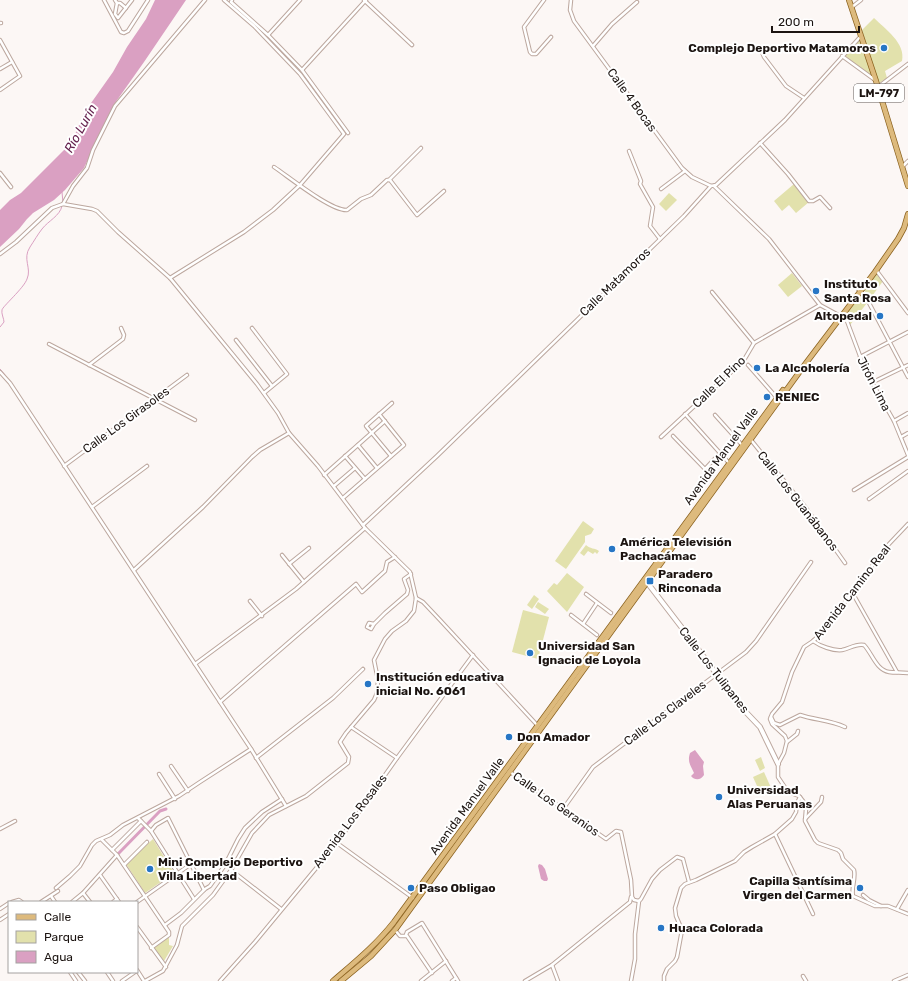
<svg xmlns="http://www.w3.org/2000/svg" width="908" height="981" font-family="Rubik,sans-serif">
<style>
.green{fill:#e2e1ac}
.water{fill:#daa0c2}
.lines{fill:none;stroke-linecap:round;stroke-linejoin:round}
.stream{stroke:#daa0c2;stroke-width:1}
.canal{stroke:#daa0c2;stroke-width:3}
.street-casing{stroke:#bca79e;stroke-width:4.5}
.secondary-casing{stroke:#bca79e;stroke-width:6}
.primary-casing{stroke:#8b621f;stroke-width:6}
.street{stroke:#fff;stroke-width:2.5}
.secondary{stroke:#fff;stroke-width:4}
.primary{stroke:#ddba7d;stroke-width:4.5}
.poi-dot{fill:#2776c5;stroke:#fff;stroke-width:1.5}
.labels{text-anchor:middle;stroke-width:4;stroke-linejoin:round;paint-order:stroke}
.shield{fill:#fff;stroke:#605a58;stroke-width:1}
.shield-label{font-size:11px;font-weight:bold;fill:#1c1411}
.poi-label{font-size:12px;font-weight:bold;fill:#1c1411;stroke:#fff;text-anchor:start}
.street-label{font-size:12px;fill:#1c1411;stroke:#fff}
.water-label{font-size:13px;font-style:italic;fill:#65224e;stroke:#fff}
</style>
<rect width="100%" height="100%" fill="#fcf7f5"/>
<!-- green -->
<g class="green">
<path d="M874,18C885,29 906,43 902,61L885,71L887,78L878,84L862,30Z"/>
<polygon points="861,37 873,77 872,77 843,55"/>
<polygon points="794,184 809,202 796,213 789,205 782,211 774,201"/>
<polygon points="669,193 677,200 666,211 659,204"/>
<polygon points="792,273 802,286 788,297 778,285"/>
<polygon points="877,273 883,281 870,299 864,290"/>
<polygon points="859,295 863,296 867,300 867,303 850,325 850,321 844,315"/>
<polygon points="583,521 594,529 591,534 585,536 585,542 566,569 555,561"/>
<path d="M586,545C590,549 595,548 599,551L597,554L595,552L593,554L588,551L584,556L580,553Z"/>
<polygon points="567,573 584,587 567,612 547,591 554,583 557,585"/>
<polygon points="534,595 539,599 532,609 527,605"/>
<polygon points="538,602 549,609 545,614 535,607"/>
<polygon points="523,610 549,617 538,659 512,652"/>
<polygon points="761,757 765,768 760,771 755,760"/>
<polygon points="764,772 772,790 761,795 753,777"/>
<polygon points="153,839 174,873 145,893 126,864"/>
<polygon points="169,937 169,945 173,946 164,961 154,948"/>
</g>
<!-- water -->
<g class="water">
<polygon points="155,0 186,0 144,62 115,103 84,168 65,190 54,200 33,213 27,219 19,229 0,247 0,210 10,200 21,193 65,149 74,137 84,113 113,72 127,47 146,19"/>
<path d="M695,750L704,762L703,766L704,775C701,780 695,781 691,776L694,773C691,766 687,762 690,753Z"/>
<polygon points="539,864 542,865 545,869 548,879 547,881 544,881 541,879 538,866"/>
</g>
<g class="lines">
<!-- stream -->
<g class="stream">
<polyline points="62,192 63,203"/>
<path d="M0,327L4,322C4,319 1,313 2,310C2,307 24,288 27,279C32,268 22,259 30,247C34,241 38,234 42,229C48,221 60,216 62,206"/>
<polyline points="0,369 5,375"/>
</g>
<!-- canal -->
<polyline class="canal" points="117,855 160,811 166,809"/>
<defs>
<g id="street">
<polyline points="104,0 121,32 124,33 128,31 148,0"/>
<polyline points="115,0 117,3 115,14 118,18 132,0"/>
<polyline points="232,0 231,2 268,35 302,70 348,133"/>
<polyline points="364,0 412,45"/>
<polyline points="544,0 524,27 530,52 532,54 536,54 551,37"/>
<polyline points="571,0 570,10 574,21 682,168 692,177 711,186"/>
<polyline points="117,3 120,3 126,8"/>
<polyline points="852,7 861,0"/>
<polyline points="0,23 1,23"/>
<polyline points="268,35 300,0"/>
<polyline points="0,40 20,76 0,90"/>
<polyline points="593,46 612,24 637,2"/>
<polyline points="760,47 764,57 786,86 804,98"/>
<polyline points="842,56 875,80"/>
<polyline points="0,69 12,62"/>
<polyline points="302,70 366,0"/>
<polyline points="878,87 908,64"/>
<polyline points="760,143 788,174 809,201 813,201 820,197 830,208"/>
<polyline points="629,151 641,181 640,184 653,207 650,226 660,239"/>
<polyline points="903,166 908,161"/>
<path d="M274,167C289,177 331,211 347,210L361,199L371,195L387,180H390L417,215L444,191"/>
<polyline points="0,173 11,187"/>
<polyline points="389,180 421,148"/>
<polyline points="714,186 769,239 820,305 844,318 847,321 866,372 894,421 908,455"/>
<polyline points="661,189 685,171"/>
<polyline points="63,204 92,209 97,211 118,232 170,278 257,384 278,413 289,433 318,466 365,528 410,572 416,598 414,611 406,621 392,631 385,639 374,660 378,680 377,693 374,700 346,733 340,742 349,757 348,763 306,796 269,815 252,833 231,870 213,895 182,926 177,945 163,971 145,981"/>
<polyline points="0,254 16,242 52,208 63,204 73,186 87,168 93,150 115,106 205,0"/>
<polyline points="876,270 908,313"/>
<polyline points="170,278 244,232 273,210 300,185 344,134 300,74 254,26 224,0"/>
<polyline points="858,289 868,301 908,377"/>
<polyline points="712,292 754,343"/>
<polyline points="252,328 287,374 264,393"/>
<polyline points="236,340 272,386"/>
<polyline points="49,344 195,420"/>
<polyline points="860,357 908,332"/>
<polyline points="89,365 123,339 124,335 121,328"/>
<polyline points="748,365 777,398"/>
<polyline points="0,372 10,383 251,749 286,806"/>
<polyline points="871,383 908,365"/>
<polyline points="685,414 729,463"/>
<polyline points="715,415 742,445"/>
<polyline points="894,421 908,413"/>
<polyline points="673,436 705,469 720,453"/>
<polyline points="661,437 744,360 754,343 820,305"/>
<polyline points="901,437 908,433"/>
<polyline points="751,440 806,508 845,563"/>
<polyline points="358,445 377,468"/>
<polyline points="345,456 365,479"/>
<polyline points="391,456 366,426 392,403"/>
<polyline points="64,466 187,375"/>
<polyline points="324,475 385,421"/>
<polyline points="334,486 355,468"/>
<polyline points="854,490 908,457"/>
<polyline points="343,498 404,445 379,414"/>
<polyline points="869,499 908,471"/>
<polyline points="92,507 147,466"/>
<path d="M908,524L889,544L852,592L824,631L813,641L804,647L792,672L782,702L772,714L770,719L772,724L785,736L787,741L784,753L778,764V777L788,792L799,796L803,801L806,809L805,821L815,840L818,843L838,850L841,853L843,859L854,870C856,879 851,888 853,896L875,906H888L908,914"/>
<polyline points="363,525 437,456 684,216 711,186 716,185 785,120 861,36"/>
<polyline points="282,555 304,582"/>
<polyline points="289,564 309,548"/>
<polyline points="134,570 203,507 252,457 260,450 289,433"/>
<polyline points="852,592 897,672"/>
<polyline points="586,594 611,613"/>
<polyline points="416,598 423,602 440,620 538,726"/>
<polyline points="250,601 262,616"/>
<polyline points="571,615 597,635"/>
<polyline points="374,624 369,623 367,627 371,629 374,624 385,613 407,594 408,590 404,579 411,574"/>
<polyline points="583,624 597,603"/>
<path d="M813,641C820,646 833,651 842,650C849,649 856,643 864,645C872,653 876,670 889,672C895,673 902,672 908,673"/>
<polyline points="195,664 296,589 365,528"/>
<polyline points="220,702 356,584 362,592 385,571 387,562 395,557"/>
<path d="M771,717L774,723L780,725L800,715C815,720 830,720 845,727"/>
<polyline points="351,727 397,758"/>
<polyline points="787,742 797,734 798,731"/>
<polyline points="256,758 333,698 363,669"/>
<polyline points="171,766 188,791"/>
<polyline points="510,772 606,839 616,831 621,832 631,880 632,897 634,900 639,901 641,899 652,879 660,870 677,857 683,859 689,882"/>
<polyline points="159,774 175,799"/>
<polyline points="563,809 593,767 746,652 756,641 811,562"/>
<polyline points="138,818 151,831 194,899"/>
<polyline points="805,819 821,802 822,797"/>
<polyline points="0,829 15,821"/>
<polyline points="151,831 156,825 168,818 204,890"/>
<polyline points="775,834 813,914"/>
<polyline points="102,840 117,855 169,932 169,935 151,948"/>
<polyline points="337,843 413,898"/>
<polyline points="112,850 141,821"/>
<polyline points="124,865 147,842"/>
<polyline points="231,870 281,909"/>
<polyline points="100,875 119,902"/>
<polyline points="56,888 70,876 80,866 92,845 96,841 110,835 123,825 179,796 200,782 251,749"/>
<polyline points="83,893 90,902"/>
<polyline points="863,895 869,900 881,906"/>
<polyline points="51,896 55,902"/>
<polyline points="12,902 19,900 22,902"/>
<polyline points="41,902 58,891"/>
<polyline points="72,902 83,893 117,855"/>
<polyline points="113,902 117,899"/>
<polyline points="137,902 191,864"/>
<polyline points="0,909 9,903"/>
<polyline points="897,909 908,890"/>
<polyline points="0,920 9,914"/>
<polyline points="165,925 181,913 205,889 210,886 225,865 238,839 245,828 262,812 282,799"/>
<polyline points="137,927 166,967"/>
<polyline points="395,930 400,936 407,936 432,973"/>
<polyline points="406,935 407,932 422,923 458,981"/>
<polyline points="552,965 558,981"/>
<polyline points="137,970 144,981"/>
<polyline points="70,972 76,981"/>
<polyline points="78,972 85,981"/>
<polyline points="107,972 113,981"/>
<polyline points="803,976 806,981"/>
<polyline points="122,981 135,972"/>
<polyline points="220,981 255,942 337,843 397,758 473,655"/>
<polyline points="421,981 446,961"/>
<polyline points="452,981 456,978"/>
<polyline points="525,981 552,965 630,902 631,897"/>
<polyline points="631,981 635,959 635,934 639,901"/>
<polyline points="664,981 664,976 667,969 675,961 677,957 682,930 676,916 675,908 681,888 685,884 696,880 735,861 744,852 752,847 775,834 792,819 796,812 797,803 800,797"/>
<polyline points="894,981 908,975"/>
</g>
<polyline id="secondary" points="646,581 689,637 741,707 760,727 778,764"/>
<g id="primary">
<polyline points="849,0 876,81 908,186"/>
<path d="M333,981C355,962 376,945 394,922L783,390"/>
<polyline points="341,981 371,956 395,930 806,363 875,272 898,239 904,228 908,214"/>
</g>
</defs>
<!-- street casing -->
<use href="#street" class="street-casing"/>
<!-- secondary casing -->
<use href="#secondary" class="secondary-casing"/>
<!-- primary casing -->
<use href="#primary" class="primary-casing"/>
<!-- street -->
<use href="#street" class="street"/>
<!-- secondary -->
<use href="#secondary" class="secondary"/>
<!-- primary -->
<use href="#primary" class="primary"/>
</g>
<!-- markers -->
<g class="poi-dot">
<circle cx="884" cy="48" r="4"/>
<circle cx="816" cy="291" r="4"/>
<circle cx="880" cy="316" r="4"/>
<circle cx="757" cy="368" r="4"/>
<circle cx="767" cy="397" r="4"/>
<circle cx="612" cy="549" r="4"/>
<rect x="646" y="577" width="8" height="8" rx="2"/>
<circle cx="530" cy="653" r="4"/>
<circle cx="368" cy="684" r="4"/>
<circle cx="509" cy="737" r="4"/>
<circle cx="719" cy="797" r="4"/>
<circle cx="150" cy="869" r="4"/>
<circle cx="411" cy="888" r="4"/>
<circle cx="860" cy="888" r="4"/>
<circle cx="661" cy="928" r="4"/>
</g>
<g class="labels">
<!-- shield labels -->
<rect class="shield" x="854" y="84" width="50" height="18" rx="3"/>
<g class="shield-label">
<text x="879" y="97">LM-797</text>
</g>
<!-- poi labels -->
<g class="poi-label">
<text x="876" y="52" text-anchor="end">Complejo Deportivo Matamoros</text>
<text x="824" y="288">Instituto<tspan x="824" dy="14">Santa Rosa</tspan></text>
<text x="872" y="320" text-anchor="end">Altopedal</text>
<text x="765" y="372">La Alcoholería</text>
<text x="775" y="401">RENIEC</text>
<text x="620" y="546">América Televisión<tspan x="620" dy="14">Pachacámac</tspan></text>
<text x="658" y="578">Paradero<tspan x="658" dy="14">Rinconada</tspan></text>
<text x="538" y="650">Universidad San<tspan x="538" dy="14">Ignacio de Loyola</tspan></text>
<text x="376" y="681">Institución educativa<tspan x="376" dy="14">inicial No. 6061</tspan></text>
<text x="517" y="741">Don Amador</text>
<text x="727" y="794">Universidad<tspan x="727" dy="14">Alas Peruanas</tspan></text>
<text x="158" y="866">Mini Complejo Deportivo<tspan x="158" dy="14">Villa Libertad</tspan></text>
<text x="852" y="885" text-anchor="end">Capilla Santísima<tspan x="852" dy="14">Virgen del Carmen</tspan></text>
<text x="419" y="892">Paso Obligao</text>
<text x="669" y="932">Huaca Colorada</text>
</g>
<!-- street labels -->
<g class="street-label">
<text transform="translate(632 100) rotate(54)" y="4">Calle 4 Bocas</text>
<text transform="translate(615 282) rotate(-44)" y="4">Calle Matamoros</text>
<text transform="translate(719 382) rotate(-44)" y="4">Calle El Pino</text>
<text transform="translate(874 384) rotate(63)" y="4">Jirón Lima</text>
<text transform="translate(126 420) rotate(-36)" y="4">Calle Los Girasoles</text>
<text transform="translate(721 456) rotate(-54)" y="4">Avenida Manuel Valle</text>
<text transform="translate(798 501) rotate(52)" y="4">Calle Los Guanábanos</text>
<text transform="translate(852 592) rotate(-52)" y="4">Avenida Camino Real</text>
<text transform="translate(714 670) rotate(52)" y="4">Calle Los Tulipanes</text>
<text transform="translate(665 713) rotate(-37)" y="4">Calle Los Claveles</text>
<text transform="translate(556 804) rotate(35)" y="4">Calle Los Geranios</text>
<text transform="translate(467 806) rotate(-54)" y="4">Avenida Manuel Valle</text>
<text transform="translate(350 821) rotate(-53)" y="4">Avenida Los Rosales</text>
</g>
<!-- water labels -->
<g class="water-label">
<text transform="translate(80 128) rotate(-61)" y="5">Río Lurín</text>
</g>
</g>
<!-- legend -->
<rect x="8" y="901" width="130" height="72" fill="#ffffff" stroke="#a4a1a0"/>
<rect x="16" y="914" width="20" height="6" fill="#ddba7d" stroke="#a4a1a0"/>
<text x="44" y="921" font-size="12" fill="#1c1411">Calle</text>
<rect x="16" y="931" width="20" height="12" fill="#e2e1ac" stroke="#a4a1a0"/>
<text x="44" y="941" font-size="12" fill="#1c1411">Parque</text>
<rect x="16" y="951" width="20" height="12" fill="#daa0c2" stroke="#a4a1a0"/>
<text x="44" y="961" font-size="12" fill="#1c1411">Agua</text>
<!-- scale -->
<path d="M772 26v6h87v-6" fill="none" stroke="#1c1411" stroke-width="2"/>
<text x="778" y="26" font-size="12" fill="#1c1411" stroke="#ffffff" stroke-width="3" paint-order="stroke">200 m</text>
</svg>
